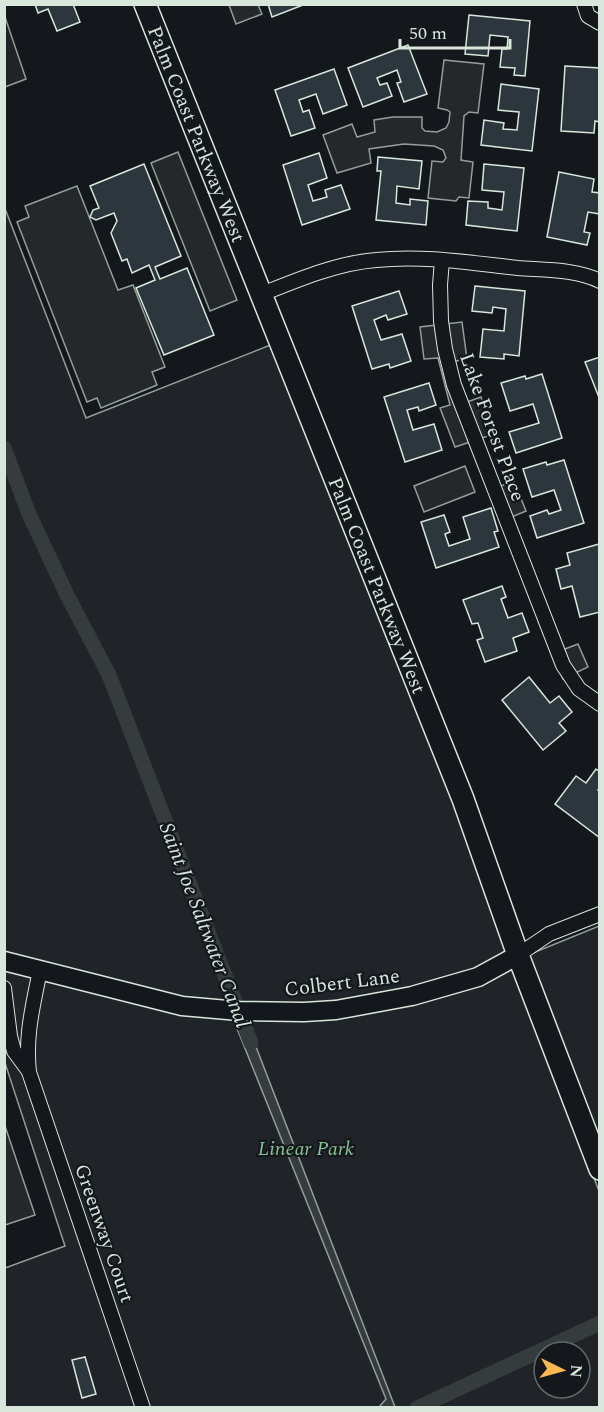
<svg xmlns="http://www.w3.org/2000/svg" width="604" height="1412" font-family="Spectral,serif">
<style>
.green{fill:#202428;stroke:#939e99;stroke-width:1.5;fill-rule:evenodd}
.parking{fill:#24282b;stroke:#939e99;stroke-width:1.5}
.water{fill:#363b3e;stroke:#939e99;stroke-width:1.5}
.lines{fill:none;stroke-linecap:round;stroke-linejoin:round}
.canal{stroke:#363b3e;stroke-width:15}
.building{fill:#2c363c;stroke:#d8e6dc;stroke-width:1.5}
.street-casing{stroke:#d8e6dc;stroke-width:16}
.secondary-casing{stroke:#d8e6dc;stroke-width:21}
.primary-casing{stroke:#d8e6dc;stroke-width:24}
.street{stroke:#14181c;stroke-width:14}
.secondary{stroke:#14181c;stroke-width:18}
.primary{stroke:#14181c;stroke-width:21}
.labels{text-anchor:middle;stroke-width:4.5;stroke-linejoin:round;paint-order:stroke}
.street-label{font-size:20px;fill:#d8e6dc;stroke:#14181c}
.park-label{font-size:20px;font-style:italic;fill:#8ac095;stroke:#14181c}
.water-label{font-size:21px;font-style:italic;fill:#d8e6dc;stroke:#14181c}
</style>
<rect width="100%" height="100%" fill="#14181c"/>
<!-- green -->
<g class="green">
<polygon points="5,17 26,79 5,87 4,87"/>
<path d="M4,206L86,418L273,344L462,817L526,998L599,1191V1407H5V1268L65,1246L5,1063ZM544,1352H580V1388H544Z"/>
<polygon points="599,926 599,1144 528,955"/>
</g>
<!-- parking -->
<g class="parking">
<polygon points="229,5 258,5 262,14 236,24"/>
<polygon points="444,60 484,64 478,113 469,112 464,116 461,160 473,162 469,198 459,197 456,201 428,198 432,161 443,162 446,158 443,150 434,146 404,144 369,149 371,163 337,173 323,135 352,124 357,137 375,132 374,120 393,117 422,117 422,128 425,131 437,132 446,128 449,122 450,112 447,110 438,108"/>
<polygon points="178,152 237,300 210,311 151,163"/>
<polygon points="77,186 118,290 133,285 165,367 152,372 157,385 101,408 97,398 87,402 17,222 29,217 25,206"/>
<polygon points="462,322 467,359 456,361 455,366 467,402 481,397 494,434 455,447 440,408 450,405 438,358 424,359 420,327"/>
<polygon points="465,466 475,492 424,512 414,486"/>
<polygon points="514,481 526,511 502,521 490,490"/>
<polygon points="578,644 588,667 563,679 552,654"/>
<polygon points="4,1123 35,1215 5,1225 4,1225"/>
</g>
<!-- water -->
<polygon class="water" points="236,1026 248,1026 395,1407 379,1407 386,1399"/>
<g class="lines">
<!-- canal -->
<g class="canal">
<polyline points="4,448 29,514 67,595 109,675 251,1043"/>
<polyline points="417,1408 600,1323"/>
</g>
</g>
<!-- building -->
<g class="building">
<polygon points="35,4 73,4 80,22 57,31 48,9 38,13"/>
<polygon points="268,4 303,4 303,5 272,17"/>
<polygon points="469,15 530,21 525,76 514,75 515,68 500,67 502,49 507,49 508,37 490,35 488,56 465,54"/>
<polygon points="408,45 427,94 404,102 397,83 401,82 397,70 377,78 380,85 387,83 392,96 363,107 348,68"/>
<polygon points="565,66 600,68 600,122 595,121 594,133 561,131"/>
<polygon points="334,69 347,105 323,114 316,94 299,100 303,112 309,110 315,128 291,136 275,90"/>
<polygon points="501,84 539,89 532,151 481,145 484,120 504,123 503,129 517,130 519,112 498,110"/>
<polygon points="319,153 327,178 308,185 313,201 327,197 325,190 341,185 350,209 302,225 283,165"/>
<polygon points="378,157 422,161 419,189 397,186 396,203 410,205 410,199 428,201 426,225 376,220 381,171 377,171"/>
<polygon points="144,164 181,256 155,267 160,279 187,268 214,335 164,355 136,288 155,280 149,265 132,273 127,259 122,261 111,233 117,221 114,213 96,220 90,217 93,210 99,208 90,186"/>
<polygon points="484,164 524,168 517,231 466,225 468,201 488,202 488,208 502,210 504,192 482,190"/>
<polygon points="559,172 594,179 592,192 600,193 600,214 588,212 584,232 590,233 587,245 547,237"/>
<polygon points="475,286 525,291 519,356 504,354 504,359 480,357 483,329 504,331 506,309 493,307 492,313 472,311"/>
<polygon points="399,291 407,314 388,320 386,315 374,320 381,340 402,334 411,361 390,368 389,364 372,369 352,306"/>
<polygon points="600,357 600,400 585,362"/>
<polygon points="542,374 562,438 516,453 509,432 539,423 533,404 510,411 501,383 525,376 526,379"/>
<polygon points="429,383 436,405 419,411 418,407 407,410 413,430 434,424 442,450 405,462 384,397"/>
<polygon points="564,460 584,523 537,538 530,516 547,510 549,514 561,510 554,490 532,497 523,469 546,462 547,465"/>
<polygon points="491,508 498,531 494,532 499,547 436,568 421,522 444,515 450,532 445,534 449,546 470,539 463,517"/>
<polygon points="599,544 600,612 580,617 572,586 561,589 556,569 570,565 567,553"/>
<polygon points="502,586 506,597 501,599 508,618 522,613 529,632 513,638 517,651 485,662 477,640 483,638 478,623 472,624 463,600"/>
<polygon points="529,677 550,703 559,696 572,712 559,723 566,731 543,750 502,700"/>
<polygon points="596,769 600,772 600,787 598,790 600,791 600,838 555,804 576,776 586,783"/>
<polygon points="85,1357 96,1394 82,1398 72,1360"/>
</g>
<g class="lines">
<defs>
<g id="street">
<polyline points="584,4 588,16 600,23"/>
<polyline points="442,260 440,285 441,321 445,349 454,385 563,665 579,689 600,704"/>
<path d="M262,294C297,280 337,263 376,260C423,255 471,263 518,268C544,270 576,269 600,281"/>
<polyline points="518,955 549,934 600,914"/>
<path d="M40,970C33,1006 25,1035 29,1072L143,1408"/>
<polyline points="4,988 10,1036 14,1051 28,1070"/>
</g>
<polyline id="secondary" points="4,961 182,1006 239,1011 304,1012 336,1010 412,996 478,977 518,955"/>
<g id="primary">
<path id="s1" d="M145,4L463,799L518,955L600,1169"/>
</g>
</defs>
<!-- street casing -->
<use href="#street" class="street-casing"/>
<!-- secondary casing -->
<use href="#secondary" class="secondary-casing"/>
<!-- primary casing -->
<use href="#primary" class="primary-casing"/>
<!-- street -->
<use href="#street" class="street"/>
<!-- secondary -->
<use href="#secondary" class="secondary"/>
<!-- primary -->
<use href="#primary" class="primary"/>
</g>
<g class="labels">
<!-- street labels -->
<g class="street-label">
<text dy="7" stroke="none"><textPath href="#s1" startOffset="140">Palm Coast Parkway West</textPath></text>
<text transform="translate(493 427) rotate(70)" y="7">Lake Forest Place</text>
<text dy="7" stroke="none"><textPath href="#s1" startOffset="626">Palm Coast Parkway West</textPath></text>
<text transform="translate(342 982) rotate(-7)" y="7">Colbert Lane</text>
<text transform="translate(105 1233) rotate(71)" y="7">Greenway Court</text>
</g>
<!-- park labels -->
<g class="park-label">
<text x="306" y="1155">Linear Park</text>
</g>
<!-- water labels -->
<g class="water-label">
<text transform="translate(205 925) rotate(69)" y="7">Saint Joe Saltwater Canal</text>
</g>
</g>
<!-- border -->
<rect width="604" height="1412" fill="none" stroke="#d8e6dc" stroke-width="12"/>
<!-- north arrow -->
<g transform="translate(562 1370) rotate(95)"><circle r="28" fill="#14181c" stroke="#626a69" stroke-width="1.5"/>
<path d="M0-4.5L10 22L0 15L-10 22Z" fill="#ffb74d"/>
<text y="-9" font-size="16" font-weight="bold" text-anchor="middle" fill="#d8e6dc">N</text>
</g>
<!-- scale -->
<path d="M400 39v9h110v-9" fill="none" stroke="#d8e6dc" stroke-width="3"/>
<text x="409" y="39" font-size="18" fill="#d8e6dc" stroke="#14181c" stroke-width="4.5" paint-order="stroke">50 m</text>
</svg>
